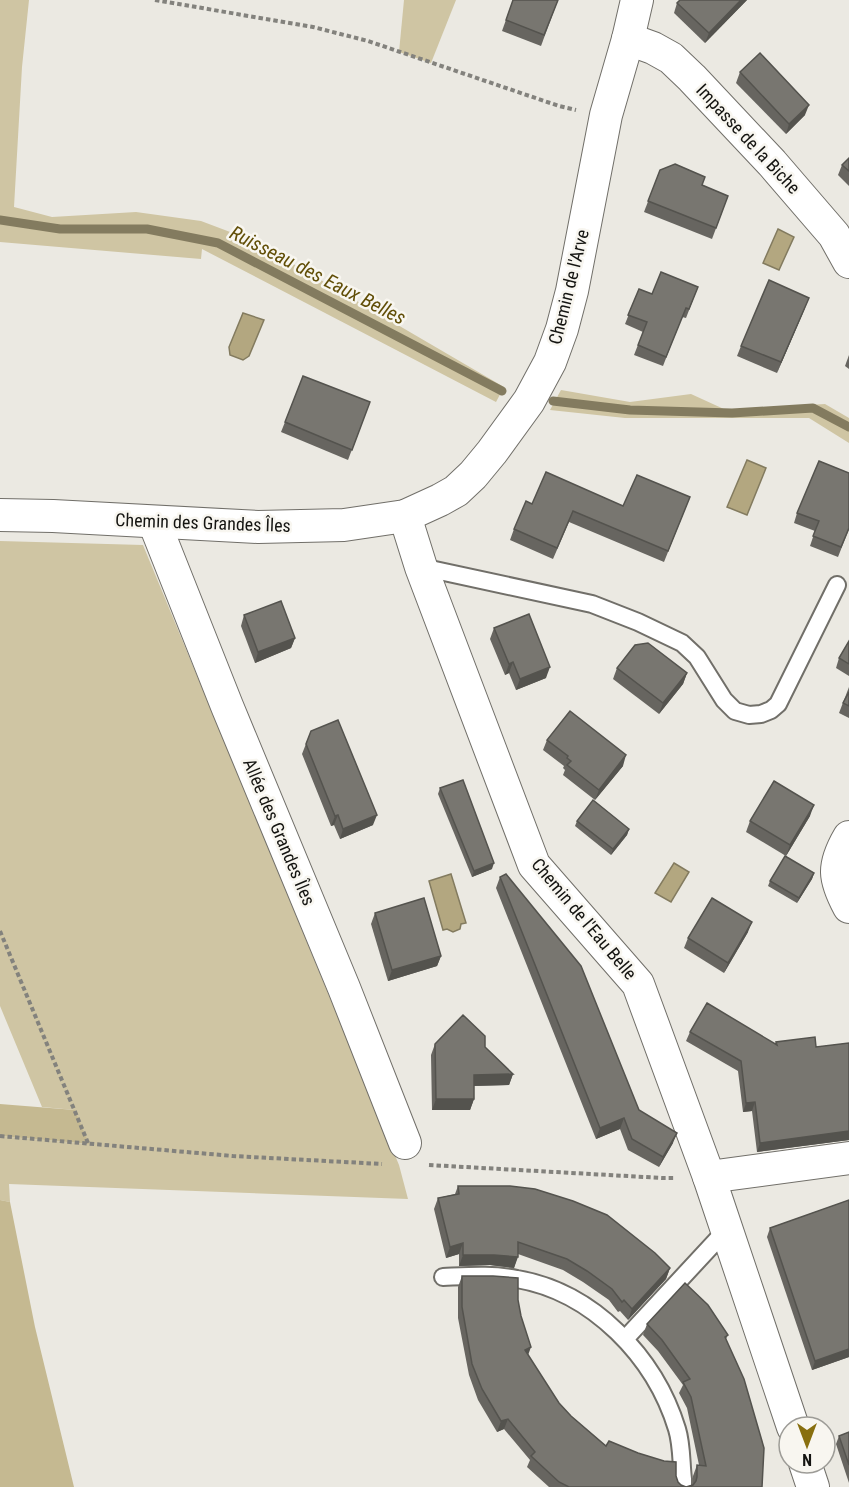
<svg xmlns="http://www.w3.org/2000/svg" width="849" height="1487" font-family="'Roboto Condensed',sans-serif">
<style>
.green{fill:#cfc5a3}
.forest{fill:#c5b991}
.water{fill:#b3a780;stroke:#837b5f;stroke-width:1.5}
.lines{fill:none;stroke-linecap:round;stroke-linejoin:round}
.stream{stroke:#837b5f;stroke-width:9}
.service-casing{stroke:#716f69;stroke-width:20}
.minor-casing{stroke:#716f69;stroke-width:34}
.path{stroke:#83827d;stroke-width:4;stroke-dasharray:4.5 3;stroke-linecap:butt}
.service{stroke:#fff;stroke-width:16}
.minor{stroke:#fff;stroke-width:32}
.wall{fill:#676560}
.shaded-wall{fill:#54534e}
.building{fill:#787670;stroke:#54534e;stroke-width:1.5}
.labels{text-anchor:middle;stroke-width:5;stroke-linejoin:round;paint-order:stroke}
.street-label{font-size:18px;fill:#141411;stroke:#f8f6f0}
.water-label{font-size:20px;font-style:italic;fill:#614e07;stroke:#f8f6f0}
</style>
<rect width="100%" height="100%" fill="#ebe9e2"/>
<!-- green -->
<g class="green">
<polygon points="0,0 29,0 22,67 14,207 52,217 136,212 201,221 254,241 504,387 496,402 202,249 201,259 0,242"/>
<polygon points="404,0 456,0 431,63 399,52"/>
<polygon points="561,390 630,402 691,394 726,410 825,404 849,418 849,443 809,418 625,418 550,410"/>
<polygon points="0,541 143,545 399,1165 408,1199 9,1184 10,1202 0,1200 0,1136 88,1144 75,1110 42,1107 0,1006"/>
</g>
<!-- forest -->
<g class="forest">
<polygon points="0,1104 75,1110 89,1144 0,1136"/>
<polygon points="0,1200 10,1202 35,1327 74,1487 0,1487"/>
</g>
<!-- water -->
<g class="water">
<polygon points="778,229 794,237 779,270 763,263"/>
<polygon points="243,313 264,320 249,356 243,360 230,355 229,347"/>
<polygon points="747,460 766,468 747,515 727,507"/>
<polygon points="674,863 689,872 671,902 655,893"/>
<polygon points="451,874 466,923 461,924 460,929 453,932 447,929 443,930 429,881"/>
</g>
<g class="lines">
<!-- stream -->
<g class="stream">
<polyline points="0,220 60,229 147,229 218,243 502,391"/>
<polyline points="553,401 630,410 732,413 813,408 849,427"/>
</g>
<defs>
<g id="service">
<polyline points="421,567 592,604 638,622 682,643 697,657 724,700 735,711 749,715 761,714 771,710 778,704 837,585"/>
<path d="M443,1277C468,1276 493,1274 517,1279C593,1292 655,1357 677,1429C682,1445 681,1463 683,1479V1487"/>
<polyline points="625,1339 727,1229"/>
</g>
<g id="minor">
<polyline points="628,39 653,48 671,58 692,78 772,163 834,235 849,262"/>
<polyline points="0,515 53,516 258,527 344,525 405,516 440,500 456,491 473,475 492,452 529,401 550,362 562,329 572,291 606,115 628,39 637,0"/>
<polyline points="405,516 421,567 534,865 638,984 709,1177 793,1427"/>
<polyline points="154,522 227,706 344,988 405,1143"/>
<path d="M849,837C832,866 834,879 849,907"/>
<polyline points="709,1177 849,1158"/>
<polyline points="805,1463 813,1487"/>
</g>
</defs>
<!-- service casing -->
<use href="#service" class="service-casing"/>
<!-- minor casing -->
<use href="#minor" class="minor-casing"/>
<!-- path -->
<g class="path">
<polyline points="155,0 313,27 368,41 559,106 576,110"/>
<polyline points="0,931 88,1143"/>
<polyline points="0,1136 233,1156 382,1164"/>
<polyline points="429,1165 663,1178 676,1178"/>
</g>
<!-- service -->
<use href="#service" class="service"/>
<!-- minor -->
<use href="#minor" class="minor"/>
</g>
<!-- wall -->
<g class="wall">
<polygon points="513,0 558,0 541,46 502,31"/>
<polygon points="680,0 747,0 705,43 674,13 677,3"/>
<polygon points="740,72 805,115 786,134 736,83"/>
<polygon points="849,158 849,186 838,175 842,165"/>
<polygon points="660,170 702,185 728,196 712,239 644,212"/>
<polygon points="698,287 686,318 682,317 663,366 634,355 643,332 625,324 639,289 652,294"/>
<polygon points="805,308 777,373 737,356 741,346"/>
<polygon points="849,355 849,369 845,366"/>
<polygon points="370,402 348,460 281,432 285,422"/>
<polygon points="690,497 664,562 569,522 553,559 510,540 514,529 532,504 623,506"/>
<polygon points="797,513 849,529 838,557 810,546 815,531 794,523"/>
<polygon points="244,615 295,638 291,648 255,663 241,626"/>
<polygon points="494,628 546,678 516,690 509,673 505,675 490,639"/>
<polygon points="849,641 849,676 836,668 839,658"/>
<polygon points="617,668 687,673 683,684 659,714 613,679"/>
<polygon points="849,687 849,718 839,713"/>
<polygon points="311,731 373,825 340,839 334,825 331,826 302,754"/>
<polygon points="547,740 623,766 595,800 563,775 565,770 563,768 564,766 543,750"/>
<polygon points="440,788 492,869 472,877 438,794"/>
<polygon points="810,816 786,856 746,832 750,821"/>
<polygon points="577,821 629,829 627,835 611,855 575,826"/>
<polygon points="814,873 812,879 797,903 768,886 770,881"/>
<polygon points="500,877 639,1110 673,1143 659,1167 628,1150 620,1129 596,1139 496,888"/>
<polygon points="375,913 441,956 437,966 388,981 371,924"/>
<polygon points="748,932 724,973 684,948 688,938"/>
<polygon points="690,1032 775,1044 776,1042 816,1047 849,1043 849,1140 757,1152 752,1111 743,1112 738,1071 686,1041"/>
<polygon points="435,1044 485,1047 513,1074 509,1085 474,1086 474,1099 470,1110 432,1110 431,1055"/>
<polygon points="458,1186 670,1268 666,1279 628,1320 620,1311 618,1312 609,1300 583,1282 563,1270 518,1254 514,1268 490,1265 459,1266 459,1254 446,1258 434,1209 438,1198 455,1194"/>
<polygon points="849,1200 849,1357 812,1370 767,1237 770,1228"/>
<polygon points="462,1276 518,1300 528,1356 559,1403 571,1416 606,1446 676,1476 678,1482 681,1485 686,1487 693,1484 693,1476 697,1465 699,1465 687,1408 679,1393 683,1385 658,1351 643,1335 647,1324 728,1335 726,1339 762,1487 549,1487 527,1467 530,1460 504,1429 497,1432 478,1400 469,1375 458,1318 458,1287"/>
<polygon points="849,1432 849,1483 836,1444 839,1436"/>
</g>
<!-- shaded-wall -->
<g class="shaded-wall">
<polygon points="741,0 747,0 705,43 709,33"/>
<polygon points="809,105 805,115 786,134 789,124"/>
<polygon points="809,298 805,308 777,373 781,362"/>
<polygon points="295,638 291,648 255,663 258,652"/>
<polygon points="513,662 509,673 505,675 509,664"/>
<polygon points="550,667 546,678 516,690 520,679"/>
<polygon points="687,673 683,684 659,714 663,703"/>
<polygon points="626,755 623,766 595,800 599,790"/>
<polygon points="814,805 810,816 786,856 790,845"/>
<polygon points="338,815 334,825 331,826 335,816"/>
<polygon points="377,815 373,825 340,839 343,829"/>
<polygon points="629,829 627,835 611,855 613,849"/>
<polygon points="494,863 492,869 472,877 474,871"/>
<polygon points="814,873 812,879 797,903 799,898"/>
<polygon points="752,922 748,932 724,973 728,963"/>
<polygon points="441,956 437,966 388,981 392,970"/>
<polygon points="513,1074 509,1085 470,1086 474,1075"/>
<polygon points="436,1099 474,1099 470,1110 432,1110"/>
<polygon points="755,1102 752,1111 743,1112 746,1103"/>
<polygon points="624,1118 620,1129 596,1139 600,1128"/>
<polygon points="849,1131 849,1140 757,1152 760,1143"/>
<polygon points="677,1133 673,1143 659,1167 663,1157"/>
<polygon points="463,1243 459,1254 446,1258 450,1247"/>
<polygon points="463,1255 494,1255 518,1257 514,1268 490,1265 459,1266"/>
<polygon points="670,1268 666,1279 628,1320 632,1309"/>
<polygon points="531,1347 527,1358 525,1350"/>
<polygon points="849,1349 849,1357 812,1370 815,1361"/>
<polygon points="508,1419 504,1429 497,1432 501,1421"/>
</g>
<!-- building -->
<g class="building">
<polygon points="513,0 558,0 544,35 506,20"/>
<polygon points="680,0 741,0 709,33 677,3"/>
<polygon points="760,53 809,105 789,124 740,72"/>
<polygon points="849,158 849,171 842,165"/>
<polygon points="675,164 705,177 702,185 728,196 716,228 648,201 660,170"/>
<polygon points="661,272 698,287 689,309 686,308 666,357 638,345 647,322 628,315 639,289 652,294"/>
<polygon points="769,280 809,298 781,362 741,346"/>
<polygon points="303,376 370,402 352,450 285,422"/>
<polygon points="819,461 849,473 849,528 841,547 813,536 819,521 797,513"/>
<polygon points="546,472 623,506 637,475 690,497 668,551 573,511 557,548 514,529 526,501 532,504"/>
<polygon points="281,601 295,638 258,652 244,615"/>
<polygon points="529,614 550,667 520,679 513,662 509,664 494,628"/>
<polygon points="849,641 849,664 839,658"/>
<polygon points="648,643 687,673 663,703 617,668 635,645"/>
<polygon points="849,692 849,706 843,703"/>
<polygon points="570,711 626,755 599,790 567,765 571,761 567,758 568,756 547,740"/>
<polygon points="338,720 377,815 343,829 338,815 335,816 306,744 311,731"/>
<polygon points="463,780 494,863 474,871 440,788"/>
<polygon points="774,781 814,805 790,845 750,821"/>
<polygon points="593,800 629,829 613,849 577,821"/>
<polygon points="785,856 814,873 799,898 770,881"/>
<polygon points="506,874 581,966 639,1110 677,1133 663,1157 632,1139 624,1118 600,1128 500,877"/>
<polygon points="424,898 441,956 392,970 375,913"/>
<polygon points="712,898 752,922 728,963 688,938"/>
<polygon points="707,1003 777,1045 776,1042 815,1037 816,1047 849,1043 849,1131 760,1143 755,1102 746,1103 741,1061 690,1032"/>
<polygon points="463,1015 485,1036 485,1047 513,1074 474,1075 474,1099 436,1099 435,1044"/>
<polygon points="458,1186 510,1186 535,1189 573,1201 607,1215 655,1253 670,1268 632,1309 624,1300 622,1302 612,1289 587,1271 567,1259 518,1242 518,1257 494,1255 463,1255 463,1243 450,1247 438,1198 459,1194"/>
<polygon points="849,1200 849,1349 815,1361 770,1228"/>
<polygon points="462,1276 493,1276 518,1278 518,1300 521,1316 531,1347 525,1350 559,1403 571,1416 606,1446 609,1441 638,1453 664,1461 676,1462 676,1476 678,1482 681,1485 686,1487 693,1485 696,1481 697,1477 697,1465 706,1466 691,1397 683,1382 690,1379 662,1340 647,1324 685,1283 708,1305 728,1335 725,1337 744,1379 764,1448 762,1487 569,1487 559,1482 531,1456 535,1452 508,1419 501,1421 482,1389 472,1364 462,1307"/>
<polygon points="849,1432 849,1465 839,1436"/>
</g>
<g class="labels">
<!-- street labels -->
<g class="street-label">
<text transform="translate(748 139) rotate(47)" y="6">Impasse de la Biche</text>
<text transform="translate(569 287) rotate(-76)" y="6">Chemin de l'Arve</text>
<text transform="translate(203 523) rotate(2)" y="6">Chemin des Grandes Îles</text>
<text transform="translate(279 832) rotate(67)" y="6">Allée des Grandes Îles</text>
<text transform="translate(584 919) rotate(50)" y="6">Chemin de l'Eau Belle</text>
</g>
<!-- water labels -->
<g class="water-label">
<text transform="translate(318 275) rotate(27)" y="7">Ruisseau des Eaux Belles</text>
</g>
</g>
<!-- north arrow -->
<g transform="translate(807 1445) rotate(180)"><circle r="28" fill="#f8f6f0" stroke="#9d9c97" stroke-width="1.5"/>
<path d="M0-4.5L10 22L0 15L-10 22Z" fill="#886f0f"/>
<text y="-9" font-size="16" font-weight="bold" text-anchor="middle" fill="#141411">N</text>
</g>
</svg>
